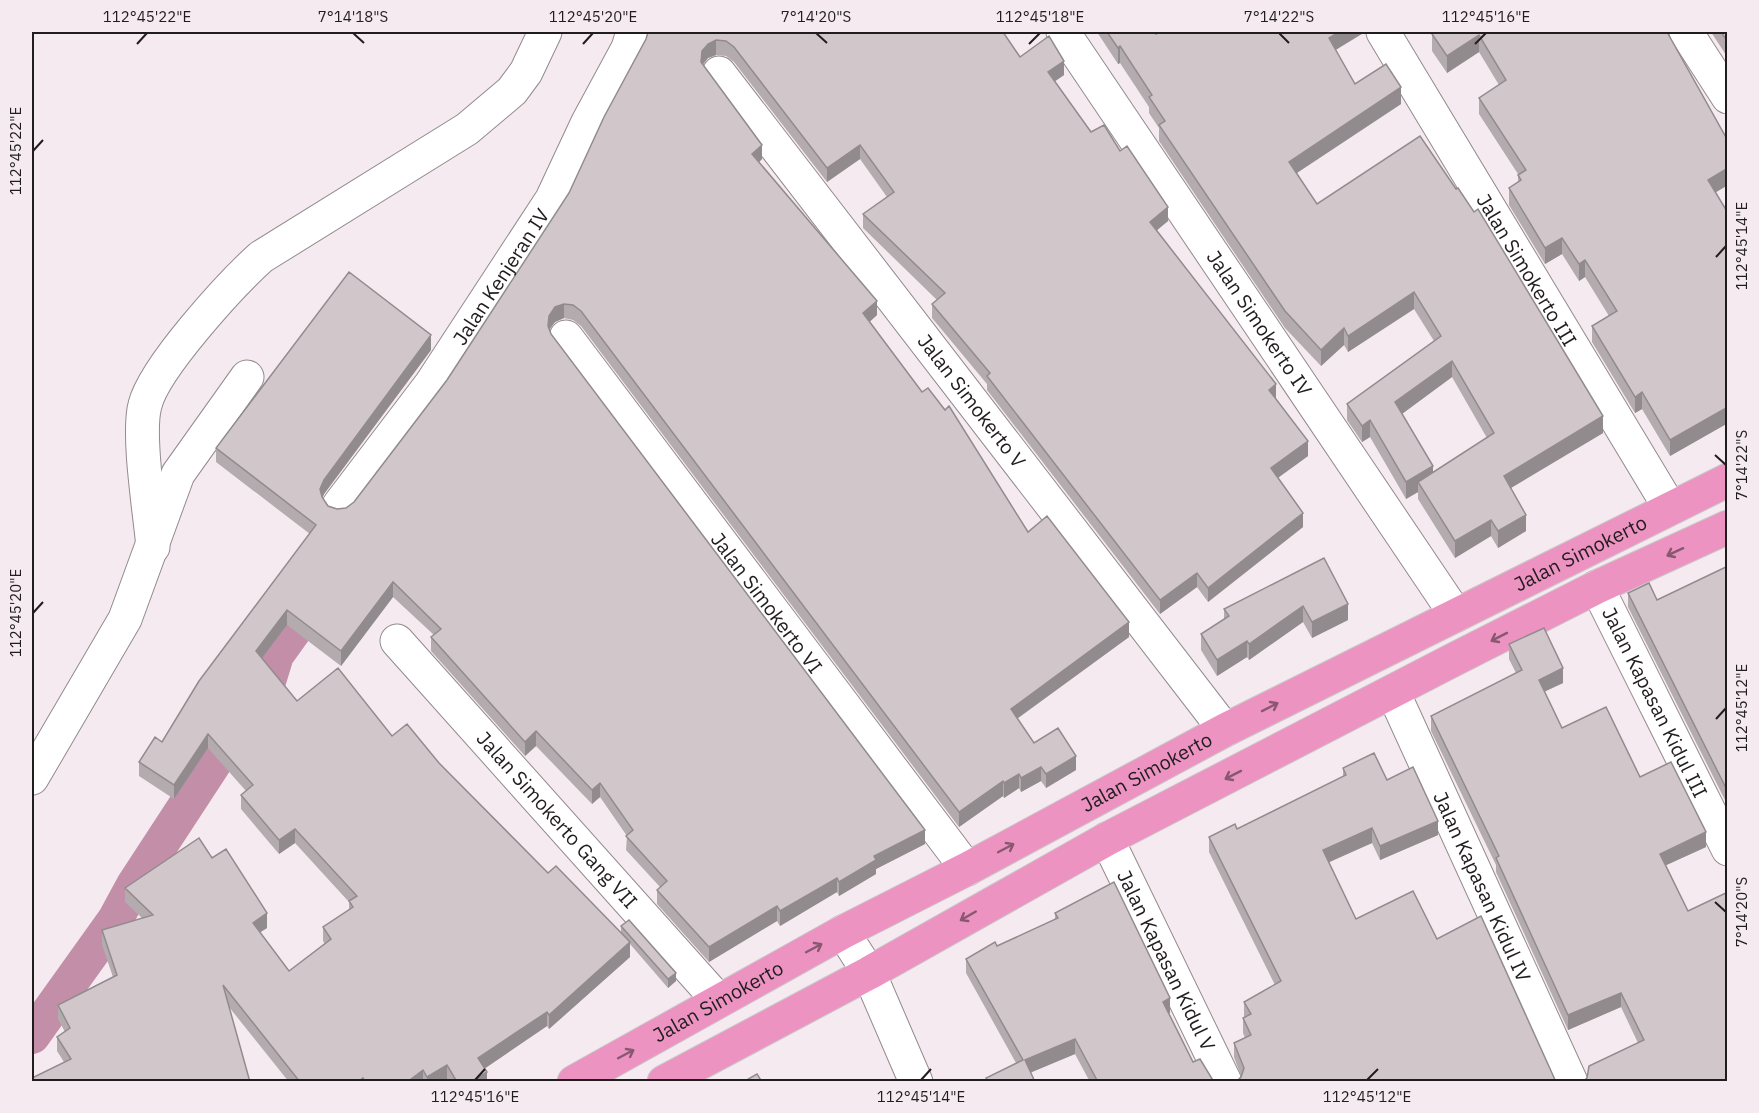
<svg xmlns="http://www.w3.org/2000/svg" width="1759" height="1113" font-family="'IBM Plex Sans',sans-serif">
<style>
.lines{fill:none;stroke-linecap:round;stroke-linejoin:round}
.canal{stroke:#c28ea8;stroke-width:36}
.minor-casing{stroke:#938a8e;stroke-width:35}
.highway-casing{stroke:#cac9c9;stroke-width:35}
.minor{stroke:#fff;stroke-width:33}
.highway{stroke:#ed93c2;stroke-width:33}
.wall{fill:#b4abaf;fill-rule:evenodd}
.shaded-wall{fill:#928b8e}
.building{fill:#d1c7cb;stroke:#928b8e;stroke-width:1.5}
.oneway{stroke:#875870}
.ticks{fill:none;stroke:#211d1f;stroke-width:2}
.labels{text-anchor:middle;stroke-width:4.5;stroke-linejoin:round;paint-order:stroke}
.street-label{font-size:20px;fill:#211d1f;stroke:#f4eaef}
.neatline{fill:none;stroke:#211d1f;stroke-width:2}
.ticks-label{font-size:15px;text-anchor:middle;fill:#211d1f}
</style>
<rect width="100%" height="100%" fill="#f4eaef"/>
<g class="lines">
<!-- canal -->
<polyline class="canal" points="32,1036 115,920 134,885 217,758 265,691 276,655 322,591"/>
<defs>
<g id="minor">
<path id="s1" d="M1063,32L1456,615"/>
<path id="s2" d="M1383,32L1670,508"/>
<polyline points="1686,32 1728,97"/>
<path id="s3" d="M719,73L1225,730"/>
<path id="s4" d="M566,337L967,869"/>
<path id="s5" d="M339,505L431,384L552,199L588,122L628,48L633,32"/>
<path d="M153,547C150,514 137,434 145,405C154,368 231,284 261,257L467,129L512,91L526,72L545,32"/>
<path id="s6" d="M1597,587L1728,849"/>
<path id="s7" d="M397,641L718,1000"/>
<path id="s8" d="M1393,692L1571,1082"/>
<polyline points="32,778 125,619 178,474 247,377"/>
<path id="s9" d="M1107,839L1225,1082"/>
<polyline points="843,932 869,973 916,1082"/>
</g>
<g id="highway">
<path id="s10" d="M574,1082L843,932L967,869L1225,730L1728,480"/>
<polyline points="664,1082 869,973 1107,839 1451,661 1597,587 1728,527"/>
</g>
</defs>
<!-- minor casing -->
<use href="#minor" class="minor-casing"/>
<!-- highway casing -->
<use href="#highway" class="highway-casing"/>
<!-- minor -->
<use href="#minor" class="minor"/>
<!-- highway -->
<use href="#highway" class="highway"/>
</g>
<!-- wall -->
<g class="wall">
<polygon points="648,32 1020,57 1064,75 1055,81 1091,132 1120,151 1168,221 1157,230 1276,398 1308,456 1277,478 1303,527 1208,602 1197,587 1160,614 987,390 987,384 932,318 932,304 937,300 863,228 863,214 887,197 860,159 827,182 734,62 726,56 716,55 708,58 703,65 762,159 759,162 877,315 869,322 1028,532 1129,637 1017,719 1034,743 1076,770 1046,788 1041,781 1021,792 1019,788 1004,798 1003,796 959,827 581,326 573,320 564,318 555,322 549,329 551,334 925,844 876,869 876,874 839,896 837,892 780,926 777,921 709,962 657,904 657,890 660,887 626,850 627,836 600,797 592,804 536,746 525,756 431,651 431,637 434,635 393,597 341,666 287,625 262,658 297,701 392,736 439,763 548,873 621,934 621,926 676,981 668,988 630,944 630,957 549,1029 547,1026 484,1069 487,1082 449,1082 447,1079 444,1082 289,1082 229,1007 64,1062 57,1051 57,1037 65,1032 58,1019 58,1005 113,977 102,945 102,930 142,918 125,902 125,888 212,858 267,928 260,932 289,971 325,944 323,941 323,927 349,910 349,902 295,843 279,854 241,809 241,795 246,791 208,748 174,799 139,776 139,762 162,742 310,534 216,462 216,448 431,350 324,494 322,498 328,506 337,509 346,508 354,502 447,380 569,193 646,39"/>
<path d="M1097,32H1155L1156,34L1161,32H1365L1335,50L1355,84L1401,104L1297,173L1317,204L1603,433L1511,488L1526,531L1498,548L1491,536L1455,558L1418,499V492L1406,499L1370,437L1362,442L1347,420V404L1434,341L1414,309L1348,352L1344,345L1321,366L1285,328L1159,141V128L1149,113V107L1120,63L1118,64ZM1452,377L1487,438L1433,472L1402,414Z"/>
<polygon points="1667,32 1728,141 1728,185 1715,192 1728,213 1728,423 1670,456 1642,409 1635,413 1592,342 1592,326 1609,316 1585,277 1579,281 1562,254 1545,264 1509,205 1509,188 1518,183 1518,174 1479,114 1479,98 1499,85 1479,52 1447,73 1432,51 1432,34"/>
<polygon points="1711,32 1728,32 1728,58"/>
<polygon points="1324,558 1348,620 1312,638 1303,622 1249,660 1247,657 1217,676 1201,650 1201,634 1224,620 1224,609"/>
<polygon points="1728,566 1728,806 1628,607 1628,593 1657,600"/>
<polygon points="1509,644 1563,683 1544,692 1562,728 1640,777 1706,847 1666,865 1688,911 1728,1082 1638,1043 1621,1007 1568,1030 1496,872 1496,865 1431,731 1431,716 1516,673 1509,659"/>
<polygon points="1343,768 1387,780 1438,835 1380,860 1372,843 1328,862 1356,919 1437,939 1556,1082 1236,1082 1241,1076 1234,1057 1234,1043 1245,1038 1243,1033 1243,1018 1244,1017 1244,1002 1275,985 1209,852 1209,837 1237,829 1343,777"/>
<polygon points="1055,913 1170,1013 1169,1013 1193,1062 1214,1082 1090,1082 1075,1054 1031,1072 1035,1082 986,1082 986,1078 1016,1063 966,973 966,959 997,946 1055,919"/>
</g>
<!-- shaded-wall -->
<g class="shaded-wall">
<polygon points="1339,32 1365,32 1329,54 1329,38"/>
<polygon points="1479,35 1479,52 1447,73 1447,56"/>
<polygon points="716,40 716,55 708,58 702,65 701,62 702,51 708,44"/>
<polygon points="1120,46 1120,63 1118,64 1118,48"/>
<polygon points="1064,61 1064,75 1048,86 1048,72"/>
<polygon points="1401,87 1401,104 1289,178 1289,162"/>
<polygon points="762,145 762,159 752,169 752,154"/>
<polygon points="860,145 860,159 827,182 827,168"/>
<polygon points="1728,168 1728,185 1708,197 1708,180"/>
<polygon points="1168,207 1168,221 1150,236 1150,222"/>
<polygon points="1562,238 1562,254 1545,264 1545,248"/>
<polygon points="1585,260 1585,277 1579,281 1579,264"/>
<polygon points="1414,292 1414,309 1348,352 1348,336"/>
<polygon points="877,301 877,315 863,328 863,313"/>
<polygon points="564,304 564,318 555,322 549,330 548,326 549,316 555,307"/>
<polygon points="1344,328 1344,345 1321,366 1321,350"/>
<polygon points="431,335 431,350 324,494 320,503 320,489 324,480"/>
<polygon points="1452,361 1452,377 1395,419 1395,402"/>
<polygon points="1276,384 1276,398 1269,404 1269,390"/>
<polygon points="1642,392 1642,409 1635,413 1635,397"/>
<polygon points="1728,407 1728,423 1670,456 1670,440"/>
<polygon points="1603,416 1603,433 1504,492 1504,476"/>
<polygon points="1370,420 1370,437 1362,442 1362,426"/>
<polygon points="1308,441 1308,456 1271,483 1271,468"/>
<polygon points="1433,466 1433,483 1418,482 1418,492 1406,499 1406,482"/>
<polygon points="1303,513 1303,527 1208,602 1208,588"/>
<polygon points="1526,515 1526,531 1498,548 1498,531"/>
<polygon points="1491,520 1491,536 1455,558 1455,541"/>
<polygon points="1197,573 1197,587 1160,614 1160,600"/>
<polygon points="393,582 393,597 341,666 341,651"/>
<polygon points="1348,604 1348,620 1312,638 1312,622"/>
<polygon points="1303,606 1303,622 1249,660 1249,644"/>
<polygon points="287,610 287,625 256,666 256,651"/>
<polygon points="1129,622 1129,637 1011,723 1011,709"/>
<polygon points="1247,641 1247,657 1217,676 1217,660"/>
<polygon points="1563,668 1563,683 1539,694 1539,680"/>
<polygon points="536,731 536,746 525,756 525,742"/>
<polygon points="208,734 208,748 174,799 174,785"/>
<polygon points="1076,756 1076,770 1046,788 1046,774"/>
<polygon points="1041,767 1041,781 1021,792 1021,778"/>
<polygon points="1019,774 1019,788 1004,798 1004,783"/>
<polygon points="1003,781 1003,796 959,827 959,812"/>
<polygon points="600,783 600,797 592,804 592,790"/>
<polygon points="1438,821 1438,835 1380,860 1380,846"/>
<polygon points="1372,828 1372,843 1323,865 1323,850"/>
<polygon points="295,829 295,843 279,854 279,840"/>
<polygon points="925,830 925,844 876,869 876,874 839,896 839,882 874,856"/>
<polygon points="1706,832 1706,847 1660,868 1660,854"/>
<polygon points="837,878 837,892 780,926 780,911"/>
<polygon points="777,906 777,921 709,962 709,947"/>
<polygon points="267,913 267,928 253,937 253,923"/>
<polygon points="630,942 630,957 549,1029 549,1015"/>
<polygon points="676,973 676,981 668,988 668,979"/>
<polygon points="1621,993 1621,1007 1568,1030 1568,1015"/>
<polygon points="1170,998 1170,1013 1163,1016 1163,1002"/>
<polygon points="547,1012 547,1026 478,1073 478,1058"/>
<polygon points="1075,1039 1075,1054 1025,1075 1025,1060"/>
<polygon points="447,1065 447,1079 444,1082 427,1082 427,1077"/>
<polygon points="423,1070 423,1082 407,1082"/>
<polygon points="487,1072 487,1082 471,1082"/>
</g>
<!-- building -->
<g class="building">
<polygon points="648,32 1003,32 1020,57 1049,36 1064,61 1048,72 1091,132 1104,125 1120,151 1127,146 1168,207 1150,222 1276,384 1269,390 1308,441 1271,468 1303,513 1208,588 1197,573 1160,600 987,376 990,373 932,304 945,293 863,214 894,192 860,145 827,168 734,47 726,41 716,40 708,44 702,51 701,62 762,145 752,154 877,301 863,313 922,392 928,388 945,410 949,406 1028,532 1047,516 1129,622 1011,709 1034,743 1058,728 1076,756 1046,774 1041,767 1021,778 1019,774 1004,783 1003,781 959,812 581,311 573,305 564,304 555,307 549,316 548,326 551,334 925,830 874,856 876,860 839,882 837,878 780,911 777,906 709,947 657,890 667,881 626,836 633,830 600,783 592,790 536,731 525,742 431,637 441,629 393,582 341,651 287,610 256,651 297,701 338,668 392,736 407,724 439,763 548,873 556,866 630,942 549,1015 547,1012 478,1058 487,1072 471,1082 457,1082 447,1065 427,1077 423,1070 407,1082 365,1082 363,1078 358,1082 300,1082 223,985 250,1082 32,1082 32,1078 71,1059 57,1037 70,1028 58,1005 117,975 102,930 153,915 125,888 199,838 212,858 226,849 267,913 253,923 289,971 331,939 323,927 353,907 349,901 357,896 295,829 279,840 241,795 253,785 208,734 174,785 139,762 155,737 162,742 199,681 316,525 216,448 349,272 431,335 324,480 320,489 322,497 328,506 337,509 346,508 354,502 447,380 569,193 604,117 646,39"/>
<polygon points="1107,32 1155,32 1156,34 1161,32 1339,32 1329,38 1355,84 1386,64 1401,87 1289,162 1317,204 1420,136 1456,189 1458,188 1474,212 1478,209 1603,416 1504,476 1526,515 1498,531 1491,520 1455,541 1418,482 1494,433 1452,361 1395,402 1433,466 1406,482 1370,420 1362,426 1347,404 1441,336 1414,292 1348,336 1344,328 1321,350 1285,311 1159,125 1165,121 1149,97 1152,95 1120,46 1118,48"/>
<polygon points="1436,32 1667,32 1728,141 1728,168 1708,180 1728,213 1728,407 1670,440 1642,392 1635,397 1592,326 1617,311 1585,260 1579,264 1562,238 1545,248 1509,188 1521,180 1518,175 1526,170 1479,98 1506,80 1479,35 1447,56 1432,34"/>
<polygon points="1721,32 1728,32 1728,42"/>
<polygon points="1324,558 1348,604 1312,622 1303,606 1249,644 1247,641 1217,660 1201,634 1229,616 1224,609"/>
<polygon points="1728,566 1728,792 1628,593 1649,583 1657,600"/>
<polygon points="1544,628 1563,668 1539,680 1562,728 1606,707 1640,777 1671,762 1706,832 1660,854 1688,911 1728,892 1728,1082 1582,1082 1587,1078 1589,1066 1644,1040 1621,993 1568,1015 1496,858 1499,856 1431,716 1522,670 1509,644"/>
<polygon points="1374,753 1387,780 1413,767 1438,821 1380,846 1372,828 1323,850 1356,919 1413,891 1437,939 1481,916 1556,1082 1414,1082 1414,1080 1411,1082 1236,1082 1241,1077 1244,1068 1234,1043 1251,1035 1243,1018 1251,1014 1244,1002 1281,981 1209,837 1235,824 1237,829 1346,775 1343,768"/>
<polygon points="1114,882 1170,998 1163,1002 1193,1062 1200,1059 1214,1082 1098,1082 1075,1039 1025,1060 1035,1082 988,1082 986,1078 1023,1060 966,959 995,942 997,946 1058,918 1055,913"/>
<polygon points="629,920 676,973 668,979 621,926"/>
<polygon points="757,1074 762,1082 743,1082"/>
</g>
<!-- one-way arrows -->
<defs><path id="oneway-shaft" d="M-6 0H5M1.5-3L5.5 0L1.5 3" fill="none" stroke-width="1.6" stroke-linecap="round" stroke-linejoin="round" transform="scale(1.5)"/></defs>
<g class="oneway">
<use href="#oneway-shaft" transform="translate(1675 552) rotate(155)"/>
<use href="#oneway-shaft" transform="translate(1499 637) rotate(153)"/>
<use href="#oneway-shaft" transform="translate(1270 707) rotate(-27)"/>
<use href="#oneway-shaft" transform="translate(1233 775) rotate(153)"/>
<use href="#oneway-shaft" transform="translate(1006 848) rotate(-28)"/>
<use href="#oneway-shaft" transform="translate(968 916) rotate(150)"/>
<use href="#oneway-shaft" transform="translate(814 948) rotate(-28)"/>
<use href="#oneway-shaft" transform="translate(626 1054) rotate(-28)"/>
</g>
<!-- ticks -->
<path class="ticks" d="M353,33L364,43M816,33L827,43M1279,33L1289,43M137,44L147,33M583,44L593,33M1029,44L1040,33M1475,44L1486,33M33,151L43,140M1716,257L1726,246M1715,455L1726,465M33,613L43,602M1716,719L1726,708M1715,902L1726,912M475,1080L485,1069M921,1080L931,1069M1367,1080L1378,1069"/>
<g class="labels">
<!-- street labels -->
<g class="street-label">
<text dy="7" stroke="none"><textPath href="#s2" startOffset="278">Jalan Simokerto III</textPath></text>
<text dy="7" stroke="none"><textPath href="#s5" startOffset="280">Jalan Kenjeran IV</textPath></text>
<text dy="7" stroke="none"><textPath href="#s1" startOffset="351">Jalan Simokerto IV</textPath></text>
<text dy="7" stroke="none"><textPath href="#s3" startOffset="414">Jalan Simokerto V</textPath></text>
<text dy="7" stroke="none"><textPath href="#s10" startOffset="1137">Jalan Simokerto</textPath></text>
<text dy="7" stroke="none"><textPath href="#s4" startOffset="333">Jalan Simokerto VI</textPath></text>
<text dy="7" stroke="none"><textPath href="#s6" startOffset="129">Jalan Kapasan Kidul III</textPath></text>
<text dy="7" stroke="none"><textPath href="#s10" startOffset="651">Jalan Simokerto</textPath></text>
<text dy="7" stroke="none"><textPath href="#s7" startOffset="240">Jalan Simokerto Gang VII</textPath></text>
<text dy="7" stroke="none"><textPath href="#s8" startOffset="214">Jalan Kapasan Kidul IV</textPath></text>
<text dy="7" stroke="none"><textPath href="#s9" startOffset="135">Jalan Kapasan Kidul V</textPath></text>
<text dy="7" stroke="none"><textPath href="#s10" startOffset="165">Jalan Simokerto</textPath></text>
</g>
</g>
<!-- border -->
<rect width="1759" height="1113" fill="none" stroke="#f4eaef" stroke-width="66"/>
<rect x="33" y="33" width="1693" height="1047" class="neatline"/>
<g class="ticks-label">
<text x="147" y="22">112°45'22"E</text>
<text x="353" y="22">7°14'18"S</text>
<text x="593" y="22">112°45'20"E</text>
<text x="816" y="22">7°14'20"S</text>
<text x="1040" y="22">112°45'18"E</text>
<text x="1279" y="22">7°14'22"S</text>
<text x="1486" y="22">112°45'16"E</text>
<text transform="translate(16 151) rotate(-90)" y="5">112°45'22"E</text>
<text transform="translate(1742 246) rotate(-90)" y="5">112°45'14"E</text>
<text transform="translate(1742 465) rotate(-90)" y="5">7°14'22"S</text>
<text transform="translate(16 613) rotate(-90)" y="5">112°45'20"E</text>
<text transform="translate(1742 708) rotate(-90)" y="5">112°45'12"E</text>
<text transform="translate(1742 912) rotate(-90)" y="5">7°14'20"S</text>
<text x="475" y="1102">112°45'16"E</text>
<text x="921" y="1102">112°45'14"E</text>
<text x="1367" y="1102">112°45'12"E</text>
</g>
</svg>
